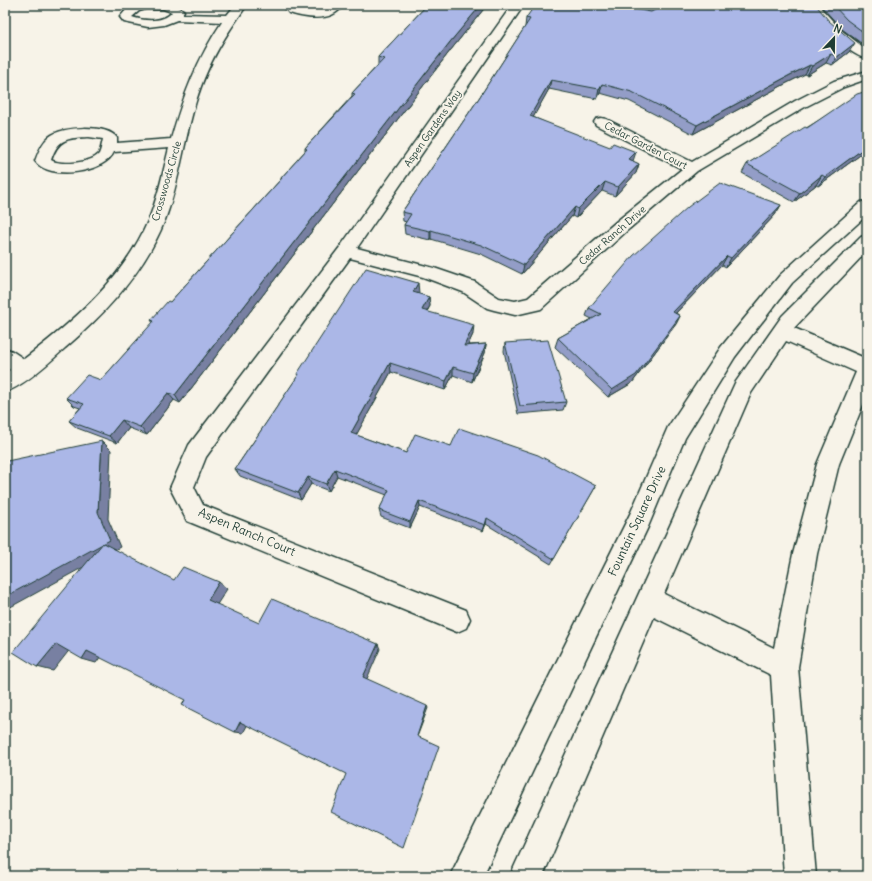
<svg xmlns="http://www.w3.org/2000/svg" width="872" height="881" font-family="Delius,sans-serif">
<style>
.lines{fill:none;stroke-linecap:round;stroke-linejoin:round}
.minor-casing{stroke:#1f3d34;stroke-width:3}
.minor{fill:#f7f3e8;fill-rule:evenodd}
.wall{fill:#939dc7;stroke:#1f3d34}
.shaded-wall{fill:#7880a2;stroke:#1f3d34}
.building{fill:#abb7e7;stroke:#1f3d34}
.labels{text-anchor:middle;stroke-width:3.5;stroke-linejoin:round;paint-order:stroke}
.far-street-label{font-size:10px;fill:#1f3d34;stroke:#f7f3e8}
.street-label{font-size:12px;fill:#1f3d34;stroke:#f7f3e8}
</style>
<rect width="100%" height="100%" fill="#f7f3e8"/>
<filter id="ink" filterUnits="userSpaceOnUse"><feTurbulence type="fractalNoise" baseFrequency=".025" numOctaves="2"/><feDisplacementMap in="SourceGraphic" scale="8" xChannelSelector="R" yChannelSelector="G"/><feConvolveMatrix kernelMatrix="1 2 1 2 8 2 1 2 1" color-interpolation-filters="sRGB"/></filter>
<g filter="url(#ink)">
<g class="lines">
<defs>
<g id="minor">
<path d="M135,5C147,5 176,1 184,11L182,14L227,15L235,5H247C225,36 209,61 197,98C184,138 180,181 165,220C145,271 106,313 65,348C50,362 24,386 5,392V373L10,370L5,366V348L12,351L24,359C73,322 123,279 148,221C158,198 163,172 169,148L114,152C105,173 49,181 35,161C38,153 42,142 49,137C62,126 107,124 117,138V143L171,139C183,97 197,59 222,22L177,20L164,25L148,27L124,22L120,17L126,10ZM146,9H163L172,12C164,23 143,21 132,17L139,11ZM89,137L103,139C102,143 101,150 99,154C91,163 61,166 51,160C58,138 68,138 89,137Z"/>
<path d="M286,5H298L297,8L319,10L330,8L331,5H343C332,23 306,18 289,13L285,8Z"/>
<polygon points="512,5 524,5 357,248 434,268 475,282 499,298 515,301 528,298 617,221 682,169 596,125 594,122 596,119 601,118 606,119 692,162 795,101 834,81 867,71 867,79 844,87 805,107 697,171 629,229 541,309 515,315 494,310 487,308 463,292 423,277 350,258 206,457 194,487 203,505 466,610 470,619 466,628 457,632 187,521 170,488 189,445 340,247"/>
<path d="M806,5H818L841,30L867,50V59C845,53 819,23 806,5Z"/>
<polygon points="867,201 867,215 792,283 735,357 685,438 648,527 483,876 450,876 631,512 668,427 721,347 780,275 861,202"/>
<path d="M867,235V251L794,328L867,359V395L839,464L817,554L798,667L816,876H784L771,675L654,617L543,876H510L735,383L782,316L861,237ZM786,341L856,372L817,464L793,554L774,648L664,594L751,393Z"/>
</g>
</defs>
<!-- minor casing -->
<use href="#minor" class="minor-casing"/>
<!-- minor -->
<use href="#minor" class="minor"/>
</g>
<!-- wall -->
<g class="wall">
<polygon points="427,5 487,5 450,51 180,403 174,400 147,435 129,428 117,443 77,428 69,421 80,408 74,406 66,398 101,380 153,323 151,320 170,302 281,179 281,178 305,151 305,148 352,96 352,93 378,65 378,57"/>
<polygon points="612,5 816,5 849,52 832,65 826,63 807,75 805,74 785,84 693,134 629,101 600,93 597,99 549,89 533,117 639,164 636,173 615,196 602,191 576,218 572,216 522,274 481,254 431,239 430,240 405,234 404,225 406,222 403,221 402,212 477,101 525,27 526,18"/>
<polygon points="820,5 867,5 867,38 861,43 842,29"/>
<polygon points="867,91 867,150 818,186 816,185 794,202 742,173 747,164"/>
<polygon points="781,205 775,215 726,267 722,265 676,313 680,316 676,324 632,383 608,397 555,347 558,338 592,319 586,316 589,308"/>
<polygon points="419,293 418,294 429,297 430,306 427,312 473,334 468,345 486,344 485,353 472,382 453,375 445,390 391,372 356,435 406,453 451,446 596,486 551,564 486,524 483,531 420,507 410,528 381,517 379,510 387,495 337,476 329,491 311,484 301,500 240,476 235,469 298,376 297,374"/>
<polygon points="505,343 566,402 563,410 518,414 504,351"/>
</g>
<!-- shaded-wall -->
<g class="shaded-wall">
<polygon points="481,5 487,5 450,51 180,403 175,395 450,42"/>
<polygon points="866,34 867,34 867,38 861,43"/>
<polygon points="855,43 849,52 832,65 837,57"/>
<polygon points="831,54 826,63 807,75 812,66"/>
<polygon points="810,65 805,74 785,84 693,134 697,125 790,75"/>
<polygon points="551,80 549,89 529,125 530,116"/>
<polygon points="602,84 600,93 597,99 599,89"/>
<polygon points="867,146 867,150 818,186 825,177"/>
<polygon points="636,152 633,161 629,159"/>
<polygon points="639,164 636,173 615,196 618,187"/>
<polygon points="822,175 816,185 794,202 800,193"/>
<polygon points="605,182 602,191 576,218 578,209"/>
<polygon points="781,205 775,215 726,267 731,258"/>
<polygon points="575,207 572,216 522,274 524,265"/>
<polygon points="431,230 431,239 430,240 430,231"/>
<polygon points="727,256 722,265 668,321 673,312"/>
<polygon points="418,283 419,293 413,302 413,292"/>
<polygon points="429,297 430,306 422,319 422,310"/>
<polygon points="680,316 676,324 632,383 608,397 612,390"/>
<polygon points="474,325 473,334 464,354 464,346"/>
<polygon points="486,344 485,353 472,382 473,373"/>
<polygon points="390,363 391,372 353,441 351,433"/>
<polygon points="453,367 453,375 445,390 446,381"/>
<polygon points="168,393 174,400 147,435 140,427"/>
<polygon points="122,420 129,428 117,443 109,436"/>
<polygon points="102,441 111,450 108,519 120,547 5,610 5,597 98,512"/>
<polygon points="335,469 337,476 329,491 326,484"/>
<polygon points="308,477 311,484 301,500 298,493"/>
<polygon points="419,501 420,507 410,528 410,522"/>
<polygon points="487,518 486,524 483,531 485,525"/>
<polygon points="219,582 227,589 216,606 208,600"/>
<polygon points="56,644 71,648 53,671 37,667"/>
<polygon points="378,644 380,649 366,681 363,677"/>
<polygon points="87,651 101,656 96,663 82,659"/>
<polygon points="427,706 428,708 417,737 417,736"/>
<polygon points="240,722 248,724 243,733 235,732"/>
</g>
<!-- building -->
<g class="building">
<polygon points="427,5 481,5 450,42 175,395 168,393 140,427 122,420 109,436 69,421 84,404 66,398 87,375 101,380 154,321 151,320 168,301 170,302 282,178 281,178 307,149 305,148 355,94 352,93 384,59 378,57"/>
<polygon points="535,5 610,5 651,12 659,8 657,5 816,5 829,21 855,43 837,57 831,54 812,66 810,65 790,75 697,125 632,92 602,84 599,89 551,80 530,116 610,147 613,143 636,152 629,159 639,164 618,187 605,182 578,209 575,207 524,265 481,245 431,230 430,231 404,225 411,214 402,212 477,101 530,19 526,18"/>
<polygon points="833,5 867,5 867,34 866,34 847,20"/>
<polygon points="867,91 867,146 825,177 822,175 800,193 747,164 805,127 807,128 857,94"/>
<polygon points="720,183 781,205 731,258 727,256 673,312 680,316 636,375 612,390 558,338 601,314 589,308 633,256 688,207"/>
<polygon points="366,268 418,283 413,292 429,297 422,310 474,325 464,346 486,344 473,373 453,367 446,381 390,363 351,433 406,453 415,434 451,446 459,428 538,455 596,486 554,559 487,518 485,525 419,501 410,522 379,510 389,490 335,469 326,484 308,477 298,493 235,469 299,374 297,374"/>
<polygon points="548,340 566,402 520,406 505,343"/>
<polygon points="102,441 98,512 110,540 5,597 5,476 7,461"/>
<polygon points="103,543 174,580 183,567 219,582 208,600 259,623 272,599 378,644 363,677 427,706 417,736 439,746 404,848 331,812 346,774 240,722 235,732 182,705 185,700 87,651 82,659 56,644 37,667 13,652"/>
</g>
</g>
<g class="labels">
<!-- far-street labels -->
<g class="far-street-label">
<text transform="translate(432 128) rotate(-55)" y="4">Aspen Gardens Way</text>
<text transform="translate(646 145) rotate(27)" y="4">Cedar Garden Court</text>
<text transform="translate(166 181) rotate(-74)" y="4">Crosswoods Circle</text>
<text transform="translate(612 235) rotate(-41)" y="4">Cedar Ranch Drive</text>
</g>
<!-- street labels -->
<g class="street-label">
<text transform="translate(637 521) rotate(-65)" y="4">Fountain Square Drive</text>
<text transform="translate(247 532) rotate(23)" y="4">Aspen Ranch Court</text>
</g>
</g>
<!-- margin -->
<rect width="872" height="881" fill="none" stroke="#f7f3e8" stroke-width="20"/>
<rect x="10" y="10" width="852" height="861" fill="none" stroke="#1f3d34" stroke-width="1.5" filter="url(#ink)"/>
<!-- north arrow -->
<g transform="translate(834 38) rotate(22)" stroke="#f7f3e8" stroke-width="3" paint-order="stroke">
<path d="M0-3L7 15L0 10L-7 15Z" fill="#1f3d34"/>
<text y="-6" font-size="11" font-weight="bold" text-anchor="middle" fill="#1f3d34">N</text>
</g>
</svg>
